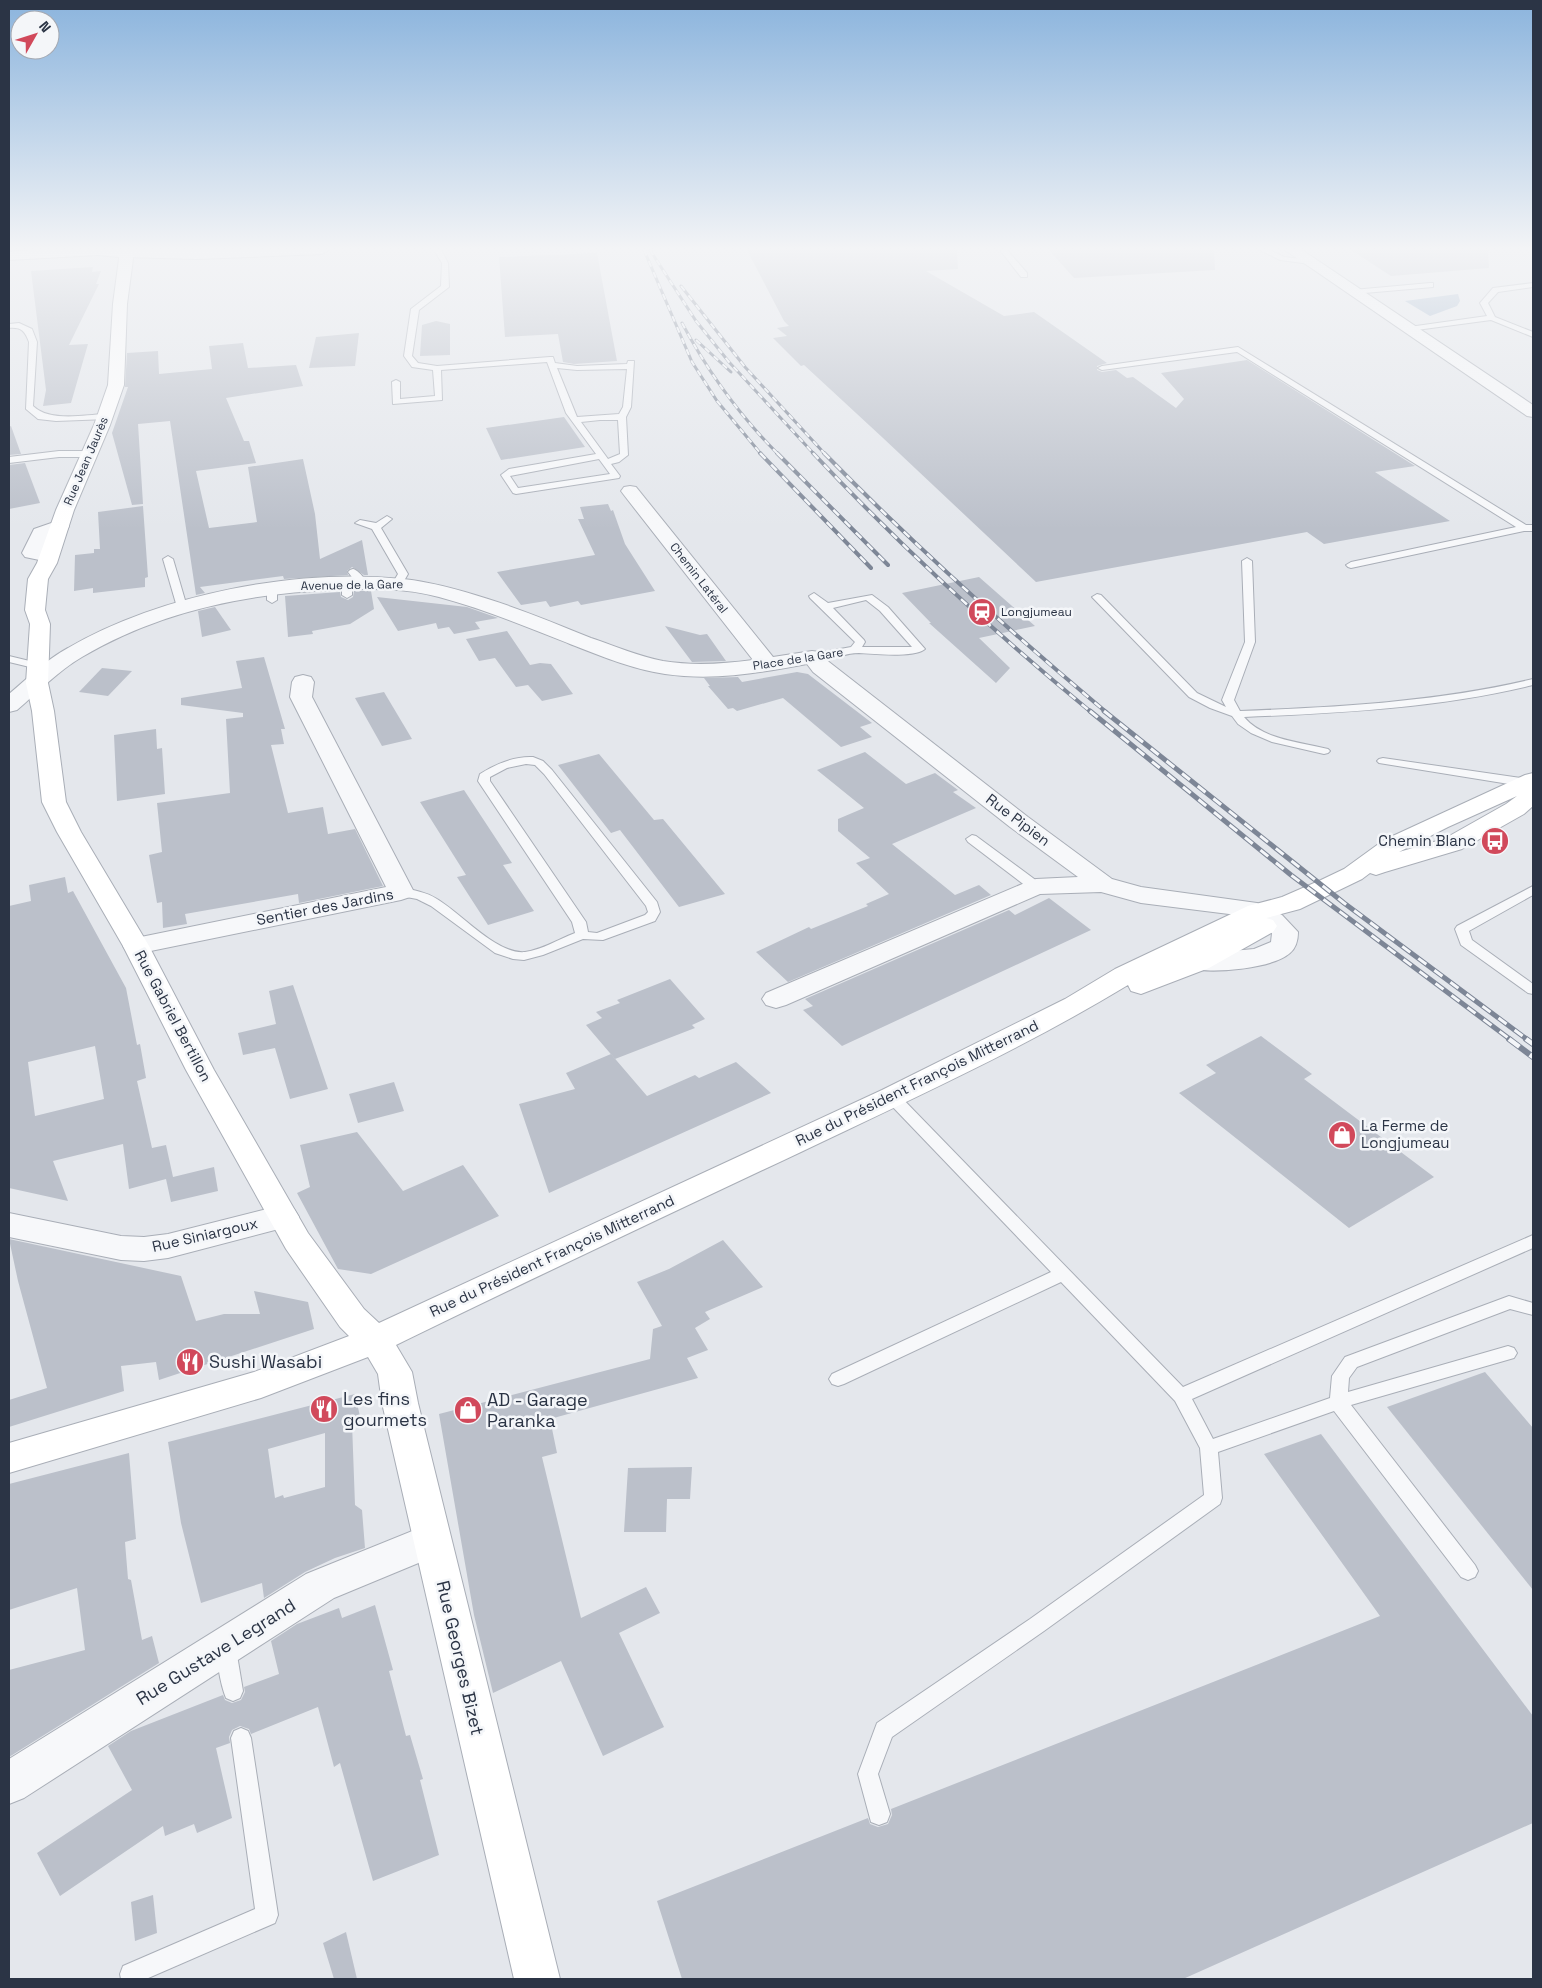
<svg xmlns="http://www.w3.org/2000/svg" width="1542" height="1988" font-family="'Space Grotesk',sans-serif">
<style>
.water{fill:#9fb4cc}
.building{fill:#bbc0ca;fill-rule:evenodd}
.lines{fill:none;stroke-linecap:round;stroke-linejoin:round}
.lane-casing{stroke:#a9aeb7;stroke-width:2}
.street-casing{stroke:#a9aeb7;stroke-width:2}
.secondary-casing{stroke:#a9aeb7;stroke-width:2}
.lane{fill:#f7f8fa;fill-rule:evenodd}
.street{fill:#f7f8fa;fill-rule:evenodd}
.secondary{fill:#fff;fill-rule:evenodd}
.rail-far3-casing{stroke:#7d8696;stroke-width:3}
.rail-far2-casing{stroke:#7d8696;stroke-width:4}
.rail-far1-casing{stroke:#7d8696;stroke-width:5}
.rail-casing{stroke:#7d8696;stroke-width:6}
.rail-far3{stroke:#f4f6f9;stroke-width:2;stroke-dasharray:6;stroke-linecap:butt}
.rail-far2{stroke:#f4f6f9;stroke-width:2.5;stroke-dasharray:8;stroke-linecap:butt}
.rail-far1{stroke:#f4f6f9;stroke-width:3;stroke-dasharray:10;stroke-linecap:butt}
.rail{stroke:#f4f6f9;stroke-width:4.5;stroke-dasharray:13;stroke-linecap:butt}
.labels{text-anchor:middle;stroke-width:5;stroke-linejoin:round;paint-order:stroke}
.far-street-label{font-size:12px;fill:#2b3445;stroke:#f4f6f9}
.far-poi-label{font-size:12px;fill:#2b3445;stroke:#f4f6f9;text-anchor:start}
.street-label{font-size:15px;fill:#2b3445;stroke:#f4f6f9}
.poi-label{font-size:15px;fill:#2b3445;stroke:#f4f6f9;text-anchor:end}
.near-poi-label{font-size:18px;fill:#2b3445;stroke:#f4f6f9;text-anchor:start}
.near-street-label{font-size:18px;fill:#2b3445;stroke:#f4f6f9}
</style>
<rect width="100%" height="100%" fill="#e4e7ec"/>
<!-- water -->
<polygon class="water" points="1458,294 1460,301 1457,306 1430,316 1405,301"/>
<!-- building -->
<g class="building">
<polygon points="747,250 957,250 958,269 926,271 1004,316 1034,312 1107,363 1097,366 1097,370 1102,372 1116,370 1127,378 1133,377 1176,408 1184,399 1161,373 1247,360 1415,466 1375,472 1450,521 1324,544 1307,532 1036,582 883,438 804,365 801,366 773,338 787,336 777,328 789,326 784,321"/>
<polygon points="1049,250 1214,250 1215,270 1074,278"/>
<polygon points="1351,250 1488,250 1489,268 1391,276"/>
<polygon points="597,253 617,361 574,364 563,362 558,334 505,337 499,257"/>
<polygon points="93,267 92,272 101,271 96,284 99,284 69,345 88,344 71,403 43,406 46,390 31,271"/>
<polygon points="436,321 450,324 450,355 420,356 422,325"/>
<polygon points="359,333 355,366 309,368 316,337"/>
<polygon points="243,343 248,368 296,365 303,386 226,398 244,441 249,441 256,463 196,471 209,528 257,522 248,467 303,459 315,514 320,559 362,540 368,575 364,575 352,567 347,571 348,575 284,579 283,576 200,587 205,593 196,595 170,421 138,424 143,504 132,505 112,433 128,387 125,387 127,353 158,351 159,374 212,369 209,346"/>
<polygon points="564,417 585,447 501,460 486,428"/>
<polygon points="11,426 21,454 9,455 9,427"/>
<polygon points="25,463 40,503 9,509 9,465"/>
<polygon points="608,504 611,511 613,510 625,544 655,591 581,605 578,601 550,607 546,601 521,605 497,572 595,555 578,519 584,519 580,507"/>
<polygon points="143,506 148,577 145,578 145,587 93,593 93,588 74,591 75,555 94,553 94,549 100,549 98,512"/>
<polygon points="979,577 1035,626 979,638 1010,668 996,683 929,623 931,623 902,593"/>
<polygon points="354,591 371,591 374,609 350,624 312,631 313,634 288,637 285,596 340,592 341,597 348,600 353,597"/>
<polygon points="377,597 467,607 498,618 475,622 480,629 454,634 449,627 438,629 436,623 398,631"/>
<polygon points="215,607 231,630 202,637 198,611"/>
<polygon points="665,626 700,635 707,634 726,661 692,662"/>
<polygon points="507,631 530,665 540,663 551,664 573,694 542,701 528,685 516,687 495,658 479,661 466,639"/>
<polygon points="264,657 285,729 281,729 284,744 271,745 288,813 323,807 328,834 355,829 383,886 299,903 298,894 185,914 187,924 163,928 162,902 157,903 149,855 162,852 157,803 230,793 226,719 243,717 243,713 181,705 181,698 242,688 236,661"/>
<polygon points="102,668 132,671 108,696 79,692"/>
<polygon points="797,672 808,674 872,723 860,727 872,737 841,747 783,698 737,711 733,708 728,709 708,686 710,686 704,678 738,677 742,682"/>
<polygon points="384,692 412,739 382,746 355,698"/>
<polygon points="156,729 157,749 162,748 165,794 117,801 114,735"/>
<polygon points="865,752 906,784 935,773 958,790 953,792 976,808 892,844 955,895 979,885 991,895 788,982 756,952 809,927 811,929 868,906 866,904 889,894 856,863 870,858 838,831 838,819 864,808 817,770"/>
<polygon points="599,754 654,820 663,819 725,894 679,907 620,830 611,833 558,765"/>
<polygon points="464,790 512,863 503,865 534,911 488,925 457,877 466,875 420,802"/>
<path d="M65,877L68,893L73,891L126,988L137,1045L140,1044L146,1078L137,1081L152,1148L166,1145L173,1177L214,1167L218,1191L171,1202L166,1179L129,1189L123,1144L53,1161L68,1201L9,1188V906L31,901L29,885ZM95,1046L104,1099L35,1116L28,1062Z"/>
<polygon points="1049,898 1091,930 842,1046 803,1010 813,1006 805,999 1009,910 1015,915"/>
<polygon points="670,979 705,1019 692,1025 695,1028 615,1059 586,1025 602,1018 596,1012 620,1003 617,1000"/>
<polygon points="293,985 328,1089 290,1099 275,1048 243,1055 238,1033 276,1024 269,991"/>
<polygon points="1261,1036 1312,1074 1304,1079 1434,1177 1349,1228 1179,1093 1216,1073 1206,1065"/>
<polygon points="611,1054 647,1096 695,1075 699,1078 736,1062 771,1093 549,1193 519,1104 575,1089 566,1073"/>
<polygon points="394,1082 404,1111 358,1123 349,1094"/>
<polygon points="357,1132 403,1191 463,1165 499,1216 371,1274 338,1269 297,1193 310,1187 300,1145"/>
<polygon points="9,1239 181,1276 196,1321 224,1314 260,1314 254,1291 308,1302 314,1329 159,1380 156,1362 121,1366 124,1391 9,1427 9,1400 47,1388 18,1281"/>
<polygon points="723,1240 763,1287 705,1312 710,1319 695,1328 708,1350 687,1358 698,1378 550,1419 557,1453 542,1457 581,1618 646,1587 660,1613 619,1633 664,1727 603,1756 561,1661 493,1693 474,1615 439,1414 650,1359 653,1329 662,1326 637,1282 669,1269"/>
<polygon points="1485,1372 1533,1428 1533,1590 1387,1407"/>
<path d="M355,1394L361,1421L352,1423L355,1505L362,1510L365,1548L335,1558L305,1572L264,1598L262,1583L201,1603L181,1523L168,1442ZM325,1433V1487L284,1498L283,1495L275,1498L268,1449Z"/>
<polygon points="1321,1434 1533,1716 1533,1823 1183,1979 682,1979 657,1901 868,1818 870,1824 878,1827 888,1824 892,1815 891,1809 1380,1616 1264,1454"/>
<polygon points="129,1453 136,1539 125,1542 128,1579 131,1580 142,1640 152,1636 159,1663 9,1757 9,1670 85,1650 77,1588 9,1610 9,1484"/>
<polygon points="692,1467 690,1499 667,1499 666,1532 624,1532 628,1468"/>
<polygon points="375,1605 393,1670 389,1671 406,1736 410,1735 423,1779 420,1780 439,1855 373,1881 340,1763 334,1767 318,1707 251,1734 249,1729 240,1726 232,1730 229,1737 230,1743 216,1748 232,1818 197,1833 194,1824 165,1836 163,1826 60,1896 37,1853 132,1790 108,1746 131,1731 223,1695 225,1700 232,1703 241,1700 245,1692 244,1687 279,1674 271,1641 297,1624 339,1608 342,1618"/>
<polygon points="153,1895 157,1933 135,1941 131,1902"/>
<polygon points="346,1932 357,1979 334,1979 323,1943"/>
</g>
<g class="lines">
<defs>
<g id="lane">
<path d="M434,250H441L448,263L449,287L419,310L412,356L418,363L437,366L550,357H553L555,363L577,366L627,364L628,361H634L631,407L626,417L628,455L619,462L611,464L620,476L619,478L516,494L513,493L501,475L509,469L596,454L566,413L547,362L441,370L442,400L393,404L392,382L396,380L400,382V399L435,396L433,370L412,367L404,356L411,309L441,286L442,263ZM557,368L577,370L627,369L623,407L619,414L577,417ZM600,420H618L620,454L608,459L581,422ZM599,459L610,474L518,488L510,476Z"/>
<polygon points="1000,250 1007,250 1027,273 1027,277 1021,277"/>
<polygon points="1260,250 1270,250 1284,257 1310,260 1313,262 1310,264 1280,260"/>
<polygon points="1430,283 1433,283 1433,287 1353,294 1349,292 1353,290"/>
<polygon points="1533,283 1533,287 1498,292 1488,303 1495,317 1533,332 1533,337 1491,320 1409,331 1405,329 1409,327 1487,316 1480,303 1493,288"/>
<path d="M19,323L32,329L37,342L33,406C49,422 84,415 105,414L109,417L108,419L56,421L38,419L26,409L29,342C25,331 21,327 9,328V324Z"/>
<polygon points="1238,347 1526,525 1533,525 1533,531 1524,531 1351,568 1348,567 1346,565 1351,562 1516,527 1237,352 1102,370 1098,368 1102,366"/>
<polygon points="59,451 89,451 93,454 89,457 59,457 9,463 9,457"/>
<polygon points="387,516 392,519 381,528 408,574 401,586 397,587 392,584 398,574 372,529 355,523 360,520 376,523"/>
<polygon points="168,556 173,559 187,607 186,609 182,610 177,607 163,559"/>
<path d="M1247,558L1252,561L1255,642L1234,700L1240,711C1337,707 1437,702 1533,679V685C1439,708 1341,713 1244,717C1263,740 1301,742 1328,749L1330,751L1328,753L1324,754L1272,742L1251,733L1238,724L1232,716L1210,708L1189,697L1092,597L1097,594L1101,595L1197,693L1226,707L1222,700L1245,642L1242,561Z"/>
<path d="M353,569C358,570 367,580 366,585H358L348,572L350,570Z"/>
<polygon points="347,580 352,583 352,595 347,598 342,595 342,583"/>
<polygon points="272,586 277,589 277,600 272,603 267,600 267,589"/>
<path d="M814,593L828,603L872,595L888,607L925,649C915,658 874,654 859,653C843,653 824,663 808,659L807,657L808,655L851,647L855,642L810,598L809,596ZM866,600L880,611L912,647H862L865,642L864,640L833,608Z"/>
<polygon points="9,656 42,664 43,666 38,669 9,662"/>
<path d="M533,757L543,761L552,770L657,902L660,912L655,921L603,940L583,939L543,955L524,960L513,959L495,953L431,906L417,899L396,895L395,892L401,888C414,890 426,892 437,899C461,913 497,955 525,952C542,950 559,939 575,933L572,922L478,781L480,774C496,764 514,756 533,757ZM526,764L535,765L544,774L646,906L648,912L645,915L597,933L588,932L586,922L490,781V777L507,768Z"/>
<polygon points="1383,758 1528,779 1532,780 1533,784 1528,787 1379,763 1377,761 1379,759"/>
<polygon points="972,835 976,836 1041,884 1042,887 1041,890 1031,890 968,842 966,839"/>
<polygon points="1533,886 1533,895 1469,931 1472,940 1533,984 1533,994 1528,993 1461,945 1455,929 1457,926"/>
<polygon points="892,1092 897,1093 1183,1387 1533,1235 1533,1248 1192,1399 1213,1439 1330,1398 1332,1376 1345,1357 1509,1296 1533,1303 1533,1315 1510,1309 1357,1367 1349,1378 1348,1392 1508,1346 1514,1348 1517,1353 1514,1358 1351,1405 1475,1565 1478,1571 1475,1577 1468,1580 1461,1577 1334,1411 1218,1452 1222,1498 1220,1504 1044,1631 892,1737 878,1774 890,1814 887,1822 879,1825 871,1822 858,1774 877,1723 1030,1619 1204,1495 1200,1448 1175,1401 1061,1282 844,1384 838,1386 832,1384 829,1379 832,1374 1051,1272 887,1101 885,1097 887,1093"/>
<path d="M226,1640L233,1643L236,1649L243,1691L240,1698L233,1701L226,1698C221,1686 214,1654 219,1643Z"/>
<polygon points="241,1728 248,1731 251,1738 278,1915 275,1923 146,1979 121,1979 120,1974 123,1966 255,1909 231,1738 234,1731"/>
</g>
<g id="street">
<polygon points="120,250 329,250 322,254 197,259 125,257 120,256 118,253"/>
<polygon points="1285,250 1302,250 1533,405 1533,417 1527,416"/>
<path d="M630,486L636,487L773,657L812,651L820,652L829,662L1028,817L1112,879L1141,887L1257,903L1282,915L1298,932C1298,940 1296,948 1290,953C1272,969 1211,974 1189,968L1186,962L1189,956L1199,954L1254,949L1271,942L1272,933L1259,923L1245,916L1141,903L1101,892L1040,894L786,1005L776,1008L766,1005L762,999L766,993L1027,882L1036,879L1078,877L1010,827L813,672L807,664C760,673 713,681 665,674C632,669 601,656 570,644C527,627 484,609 439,597C405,588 370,588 335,590C247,593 158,612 82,657C58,671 38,692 17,710L9,712V694C28,678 46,660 68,648C161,594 297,568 403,579C432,582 460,590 488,599C523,610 557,624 591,638C615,646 638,656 663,661C693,666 723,664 753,660L624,495L621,491L624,487Z"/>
<polygon points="60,520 67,522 69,526 67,530 49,537 43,549 56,552 59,556 56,560 49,562 25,557 22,553 34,529"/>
<polygon points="303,675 311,677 314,682 312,697 414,892 410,897 401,900 136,954 127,952 123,946 127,940 136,938 386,887 290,697 292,682 295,677"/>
<polygon points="283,1205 294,1209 299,1217 294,1225 168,1258 144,1261 121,1260 9,1237 9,1213 121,1236 144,1237 168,1234"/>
<polygon points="432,1523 445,1528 451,1540 445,1552 334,1598 24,1798 9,1804 9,1759 306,1574"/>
</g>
<path id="secondary" d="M33,250H132L133,259L127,304L124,385L110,425L74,510L57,563L48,579L45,610L50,624L48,683L54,711L66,802L81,832L149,946L214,1070L308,1233L364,1309L379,1323L882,1090L1065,999L1115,969L1248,906L1282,897L1321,880L1344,869L1384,840L1525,775L1533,773V806L1524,814L1462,849L1385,872L1376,875L1370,873L1362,879L1300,909L1266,918L1273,920L1277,926L1273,932L1209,968L1141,994L1131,991L1128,985C1024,1048 912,1099 803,1151C667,1215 531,1279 396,1345L412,1372L418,1403L560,1979H514L382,1403L378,1374L368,1357L261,1398L9,1473V1443L254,1372L349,1336L340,1327L286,1249L186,1070L123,946L57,832L42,802L32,711L26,683L30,624L25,610L28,579L37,563L56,510L94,425L108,385L113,304L119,259V257L98,255L9,260V252ZM1517,796L1506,804L1444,839L1399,852L1448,827Z"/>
</defs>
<!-- lane casing -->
<use href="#lane" class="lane-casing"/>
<!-- street casing -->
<use href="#street" class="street-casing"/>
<!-- secondary casing -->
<use href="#secondary" class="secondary-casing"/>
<!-- lane -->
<use href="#lane" class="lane"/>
<!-- street -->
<use href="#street" class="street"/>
<!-- secondary -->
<use href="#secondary" class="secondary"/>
<defs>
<g id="rail-far3">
<polyline points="644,250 692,362 717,401 761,454"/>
<polyline points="650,250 696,321 729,362 814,454"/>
<polyline points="681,286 745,367 825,454"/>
<path d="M682,323C708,372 739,415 778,454"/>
<polyline points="696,340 731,372"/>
</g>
<g id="rail-far2">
<polyline points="760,453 871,568"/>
<polyline points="777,453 888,565"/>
<path d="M813,453C899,545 994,632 1091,712"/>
<path d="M824,453C913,544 1008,630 1106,712"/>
</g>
<g id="rail-far1">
<polyline points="1090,711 1291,875 1511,1040"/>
<polyline points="1104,711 1344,903 1528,1040"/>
</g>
<g id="rail">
<polyline points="1509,1039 1533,1057"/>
<polyline points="1526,1039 1533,1044"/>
</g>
</defs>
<!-- rail-far3 casing -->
<use href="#rail-far3" class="rail-far3-casing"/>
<!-- rail-far2 casing -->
<use href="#rail-far2" class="rail-far2-casing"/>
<!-- rail-far1 casing -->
<use href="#rail-far1" class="rail-far1-casing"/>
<!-- rail casing -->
<use href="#rail" class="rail-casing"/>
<!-- rail-far3 -->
<use href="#rail-far3" class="rail-far3"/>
<!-- rail-far2 -->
<use href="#rail-far2" class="rail-far2"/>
<!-- rail-far1 -->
<use href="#rail-far1" class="rail-far1"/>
<!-- rail -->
<use href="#rail" class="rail"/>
</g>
<!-- sky -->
<linearGradient id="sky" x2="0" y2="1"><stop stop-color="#8bb4dd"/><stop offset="0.47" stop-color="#f3f4f6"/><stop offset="1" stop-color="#f3f4f6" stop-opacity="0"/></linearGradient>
<rect width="1542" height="529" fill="url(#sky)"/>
<!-- icons -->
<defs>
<symbol id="station-disc" viewBox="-11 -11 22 22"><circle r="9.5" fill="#d1495b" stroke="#f4f6f9"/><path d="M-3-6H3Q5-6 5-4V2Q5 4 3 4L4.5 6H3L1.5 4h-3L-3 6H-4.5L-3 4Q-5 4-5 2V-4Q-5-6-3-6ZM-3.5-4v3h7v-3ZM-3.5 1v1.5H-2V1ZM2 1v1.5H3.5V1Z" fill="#fff"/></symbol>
<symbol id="bus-disc" viewBox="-11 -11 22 22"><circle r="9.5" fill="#d1495b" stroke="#f4f6f9"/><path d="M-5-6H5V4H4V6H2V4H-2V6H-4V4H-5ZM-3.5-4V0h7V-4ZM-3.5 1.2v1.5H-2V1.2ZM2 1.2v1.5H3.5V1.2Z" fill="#fff"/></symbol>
<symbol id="shop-disc" viewBox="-11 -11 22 22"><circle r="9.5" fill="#d1495b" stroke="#f4f6f9"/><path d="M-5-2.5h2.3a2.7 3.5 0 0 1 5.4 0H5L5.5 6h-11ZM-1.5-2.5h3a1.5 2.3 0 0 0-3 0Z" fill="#fff"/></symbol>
<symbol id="restaurant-disc" viewBox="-11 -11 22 22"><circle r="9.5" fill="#d1495b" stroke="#f4f6f9"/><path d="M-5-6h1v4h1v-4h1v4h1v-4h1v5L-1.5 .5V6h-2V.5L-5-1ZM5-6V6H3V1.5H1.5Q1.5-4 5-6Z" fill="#fff"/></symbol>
</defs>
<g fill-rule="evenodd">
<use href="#station-disc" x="966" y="596" width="32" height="32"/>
<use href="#bus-disc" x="1479" y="825" width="32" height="32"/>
<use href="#shop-disc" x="1326" y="1119" width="32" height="32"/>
<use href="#restaurant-disc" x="174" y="1346" width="32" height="32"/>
<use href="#restaurant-disc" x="308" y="1393" width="32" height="32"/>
<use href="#shop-disc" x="452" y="1394" width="32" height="32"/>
</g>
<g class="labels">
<!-- far-street labels -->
<g class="far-street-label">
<text transform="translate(86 461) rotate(-67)" y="4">Rue Jean Jaurès</text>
<text transform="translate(699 578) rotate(52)" y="4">Chemin Latéral</text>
<text transform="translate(352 585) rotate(-1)" y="4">Avenue de la Gare</text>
<text transform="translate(798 659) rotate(-9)" y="4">Place de la Gare</text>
</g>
<!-- far-poi labels -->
<g class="far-poi-label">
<text x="1001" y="616">Longjumeau</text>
</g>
<!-- street labels -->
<g class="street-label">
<text transform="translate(1018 820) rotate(37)" y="5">Rue Pipien</text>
<text transform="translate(325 907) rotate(-11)" y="5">Sentier des Jardins</text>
<text transform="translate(173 1016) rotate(62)" y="5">Rue Gabriel Bertillon</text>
<text transform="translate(917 1083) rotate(-26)" y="5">Rue du Président François Mitterrand</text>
<text transform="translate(205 1235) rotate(-13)" y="5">Rue Siniargoux</text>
<text transform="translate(552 1256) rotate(-25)" y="5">Rue du Président François Mitterrand</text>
</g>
<!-- poi labels -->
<g class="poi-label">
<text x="1476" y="846">Chemin Blanc</text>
<text x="1361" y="1131" text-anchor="start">La Ferme de<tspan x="1361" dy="17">Longjumeau</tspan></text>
</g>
<!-- near-poi labels -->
<g class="near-poi-label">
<text x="209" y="1368">Sushi Wasabi</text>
<text x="343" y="1405">Les fins<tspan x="343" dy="21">gourmets</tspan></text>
<text x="487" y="1406">AD - Garage<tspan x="487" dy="21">Paranka</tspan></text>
</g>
<!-- near-street labels -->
<g class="near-street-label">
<text transform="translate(216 1652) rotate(-32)" y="6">Rue Gustave Legrand</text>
<text transform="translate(460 1658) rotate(77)" y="6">Rue Georges Bizet</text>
</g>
</g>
<!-- border -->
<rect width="1542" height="1988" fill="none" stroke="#2b3445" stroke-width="20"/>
<!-- north arrow -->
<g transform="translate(35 35) rotate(51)"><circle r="24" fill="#f4f6f9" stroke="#a4a8b1"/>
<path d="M0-4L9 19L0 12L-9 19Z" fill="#d1495b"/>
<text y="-8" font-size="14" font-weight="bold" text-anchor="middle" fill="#2b3445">N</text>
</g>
</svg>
